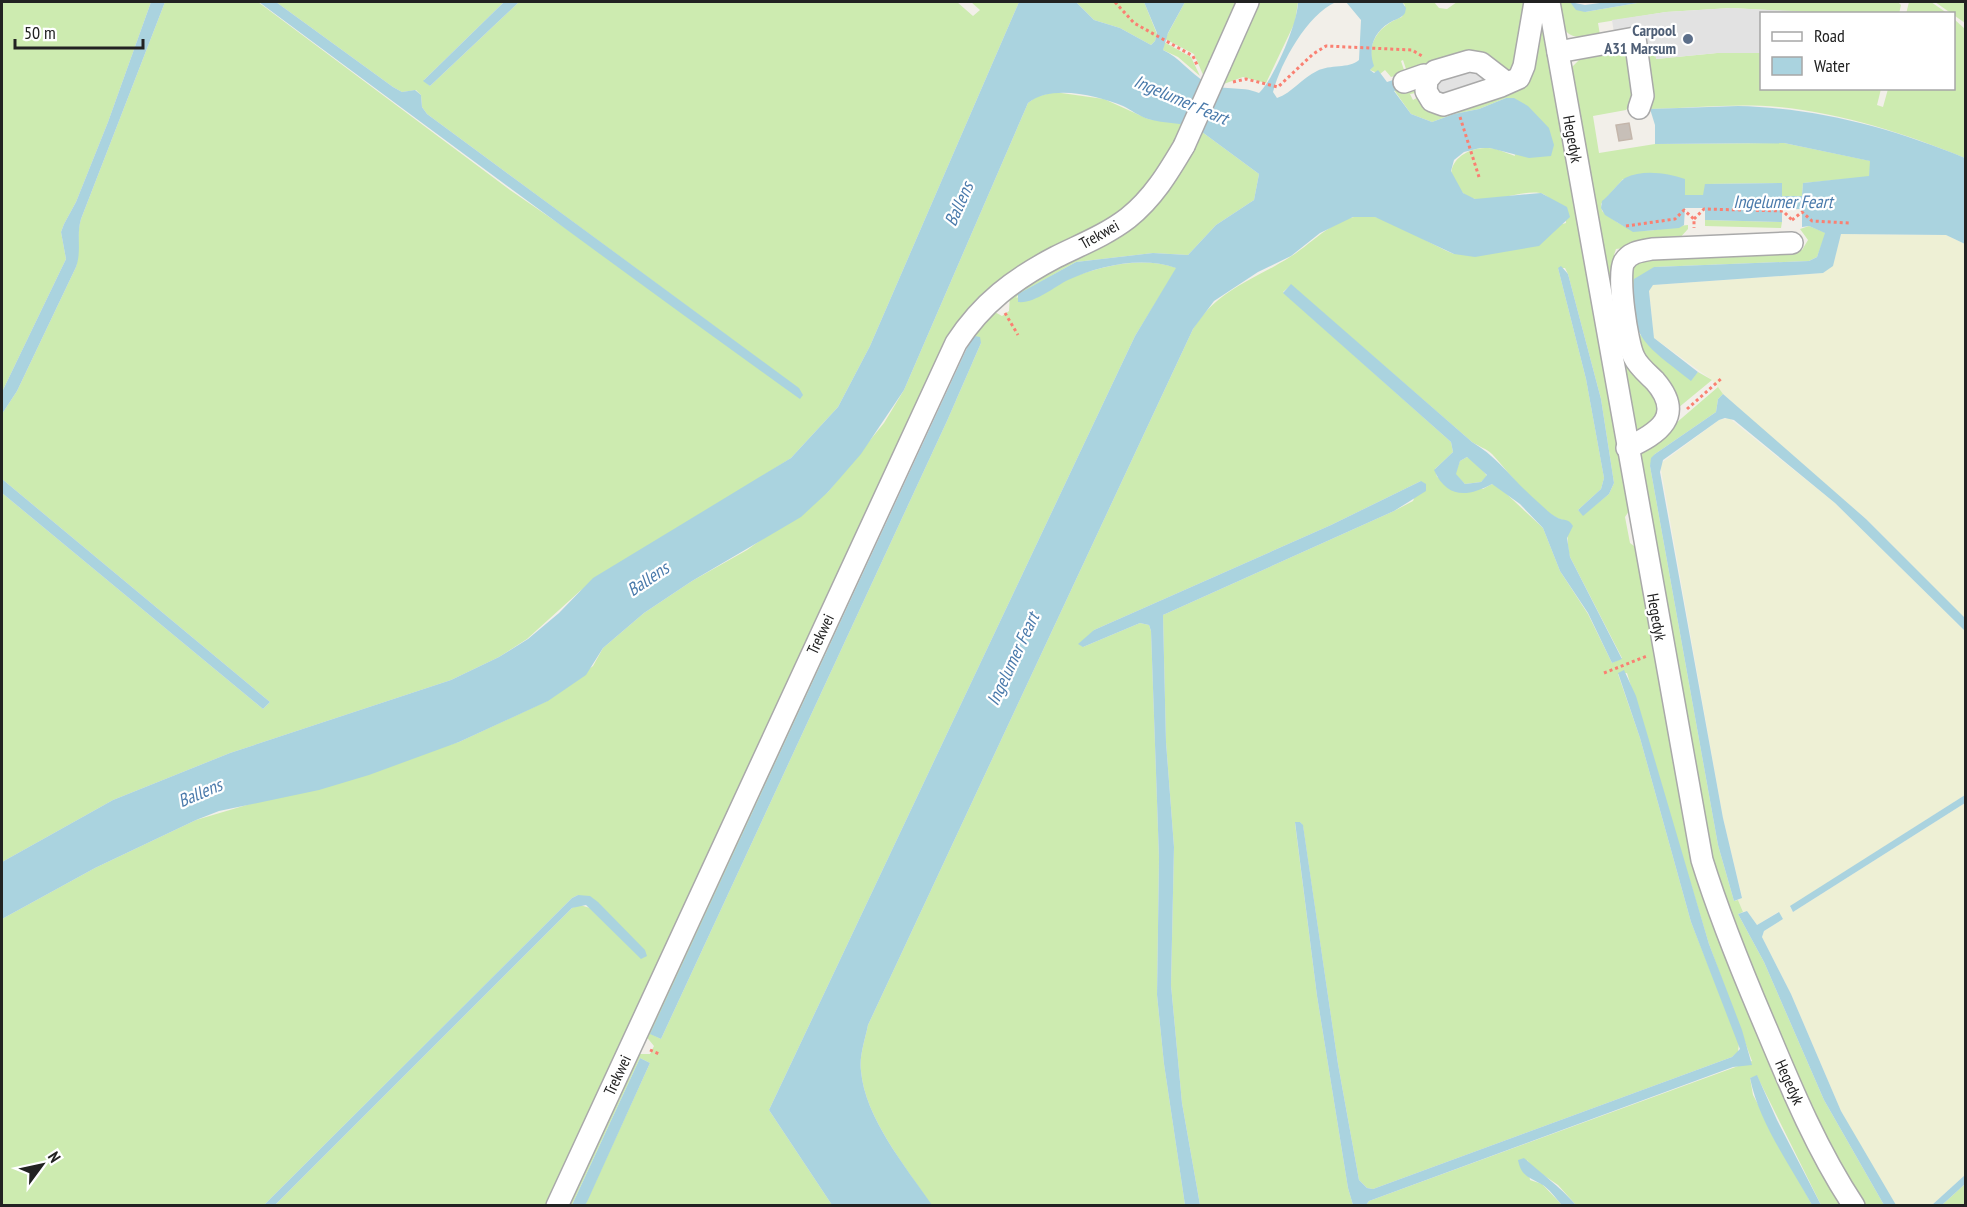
<svg xmlns="http://www.w3.org/2000/svg" width="1967" height="1207" font-family="'PT Sans Narrow',sans-serif">
<style>
.farmland{fill:#eef0d5}
.grass{fill:#cdebb0;fill-rule:evenodd}
.parking{fill:#e2e2e2}
.water{fill:#aad3df;fill-rule:evenodd}
.building{fill:#c7bfb8;stroke:#c4b6ab;stroke-width:1.5}
.lines{fill:none;stroke-linecap:round;stroke-linejoin:round}
.minor-casing{stroke:#a9a9a9;stroke-width:24}
.path{stroke:#fa8072;stroke-width:3;stroke-dasharray:3 3;stroke-linecap:butt}
.minor{stroke:#fff;stroke-width:21}
.minor-bridge-casing{stroke:#a9a9a9;stroke-width:24;stroke-linecap:butt}
.minor-bridge{stroke:#fff;stroke-width:21}
.service-dot{fill:#5c6f8a;stroke:#fff;stroke-width:2}
.labels{text-anchor:middle;stroke-width:4.5;stroke-linejoin:round;paint-order:stroke}
.service-label{font-size:16px;font-weight:bold;fill:#4e5e75;stroke:#fff;text-anchor:end}
.street-label{font-size:16px;fill:#222;stroke:#fff}
.water-label{font-size:18px;font-style:italic;fill:#4a7aab;stroke:#fff}
</style>
<rect width="100%" height="100%" fill="#f2efe9"/>
<!-- farmland -->
<g class="farmland">
<polygon points="1841,234 1946,235 1965,244 1965,619 1866,519 1762,429 1723,394 1712,380 1654,338 1649,290 1653,285 1823,273 1833,265"/>
<polygon points="1729,418 1835,503 1965,631 1965,795 1790,907 1793,912 1965,803 1965,1175 1932,1205 1896,1205 1874,1170 1841,1111 1791,994 1762,937 1764,931 1783,919 1778,912 1757,925 1747,911 1743,912 1738,900 1742,897 1723,818 1660,464 1719,420"/>
</g>
<!-- grass -->
<g class="grass">
<polygon points="2,2 151,2 108,122 76,202 64,224 61,232 66,259 2,392"/>
<path d="M165,2H258L510,190L798,388L427,114L422,107L421,95L416,90L402,92L393,87L276,2H504L424,80L430,86L519,2H957L973,16L980,10L971,2H1019L870,346L838,407L791,458L580,591L527,639L499,657L451,680L230,753L113,800L2,862V493L263,709L270,702L2,479V414L17,391L76,267C80,250 76,236 81,219Z"/>
<polygon points="1076,2 1144,2 1157,34 1155,41 1151,45 1120,28 1094,20"/>
<polygon points="1185,2 1242,2 1204,77 1194,54 1165,39"/>
<polygon points="1254,2 1298,2 1295,22 1266,83 1243,77 1221,85"/>
<path d="M1402,2H1434L1439,8L1447,9L1457,2H1530L1517,72H1407L1403,60L1401,61L1405,73L1391,77L1385,70L1380,74L1370,70L1373,66C1366,42 1380,25 1402,17L1405,5Z"/>
<path d="M1557,2H1570L1585,12L1643,2H1898L1901,5L1899,14H1834L1731,8L1666,12L1598,23L1600,35C1565,41 1563,34 1557,2Z"/>
<polygon points="1909,2 1931,2 1947,13 1906,14"/>
<polygon points="1935,2 1965,2 1965,23"/>
<path d="M1539,3L1631,508L1625,517L1630,543L1638,549L1686,824L1846,1205H1821L1757,1076L1750,1078L1753,1095L1812,1205H1576L1558,1185L1533,1168L1527,1160L1530,1180L1542,1184L1562,1205H1366L1369,1201L1752,1061L1709,944L1627,673L1618,674L1640,738L1691,922L1739,1043L1738,1052L1732,1057L1373,1189L1367,1188L1359,1180L1338,1064L1303,826L1300,822L1295,823L1317,996L1348,1188L1353,1205H1200L1182,1103L1171,985L1174,847L1166,742L1163,615L1394,511L1413,501L1421,481L1331,525L1094,630L1083,647L1140,623L1149,625L1151,631L1159,858L1157,995L1164,1064L1185,1205L932,1206C906,1167 865,1118 861,1071C859,1056 865,1040 868,1025L1193,329C1218,289 1252,281 1290,257C1316,241 1341,209 1375,217C1393,220 1433,246 1454,254L1566,223L1564,206C1554,205 1549,195 1540,193C1516,189 1483,210 1463,193C1436,172 1461,146 1488,148C1497,148 1506,153 1515,156L1506,98L1479,109L1454,114L1432,122L1411,114L1394,90L1421,82V92L1410,94L1413,100L1422,95L1507,89ZM1558,268H1565L1568,274L1601,399L1614,483L1609,494L1583,515L1578,510L1601,489L1604,478L1586,379ZM1291,285L1472,442C1478,446 1487,449 1492,454C1509,472 1539,514 1563,520C1570,532 1566,543 1570,557L1622,658L1612,663L1588,614L1560,571L1543,528L1498,486L1492,484L1483,489L1437,477L1435,469L1453,452L1451,442L1283,292Z"/>
<path d="M1954,19L1965,29V158C1907,134 1842,113 1779,107C1736,103 1692,108 1650,109L1645,56L1655,45L1656,59L1717,53H1761L1762,88L1881,89L1877,105L1883,107L1888,89L1954,88Z"/>
<polygon points="1164,42 1191,57 1200,76 1178,57 1163,50"/>
<path d="M1617,52L1628,57L1637,96L1626,110L1593,116L1599,153L1655,144L1784,143L1871,161L1869,177L1803,183L1802,196H1782V183L1706,184L1705,195H1685L1623,179L1601,204L1602,211C1638,241 1647,229 1688,225V229L1677,241L1616,249L1614,255L1626,354L1663,406L1649,431L1635,432L1570,69L1581,58Z"/>
<polygon points="1054,92 1104,99 1148,119 1187,124 1140,201 987,294 552,1205 275,1205 572,908 580,905 590,908 578,895 572,898 264,1205 2,1206 2,919 95,868 196,820 459,742 547,701 593,666 603,648 644,613 692,581 747,550 828,492 884,423 904,390 1028,103 1036,97"/>
<path d="M1198,129L1259,174L1254,200L1216,225L1188,255L1153,253L1076,262L1019,294L1016,298C1066,281 1123,250 1177,268L1135,336L769,1110L832,1205H585L650,1063L640,1058L572,1205L562,1206L637,1054H650L654,1046L645,1035L958,352L993,311L1002,316L1009,311L1010,294L1142,218L1171,187ZM971,337L981,343L947,421L661,1039L651,1034Z"/>
<polygon points="1705,220 1782,222 1781,228 1705,226"/>
<polygon points="1809,226 1826,233 1817,257 1809,261 1654,267 1638,333 1691,380 1698,372 1712,380 1678,408 1640,360 1627,272 1641,258 1802,250 1808,240 1800,229"/>
<polygon points="1718,387 1723,394 1718,399 1716,412 1655,454 1650,466 1718,845 1734,901 1738,900 1743,912 1738,914 1764,962 1824,1100 1884,1205 1864,1205 1819,1128 1741,949 1708,850 1640,454"/>
<polygon points="1467,457 1478,464 1487,476 1481,482 1465,484 1455,474 1460,461"/>
<polygon points="1965,1184 1965,1205 1942,1205"/>
</g>
<!-- parking -->
<g class="parking">
<polygon points="1731,8 1834,13 1762,14 1761,53 1717,53 1656,59 1655,45 1617,52 1612,20 1666,12"/>
<polygon points="1468,56 1503,74 1442,110 1424,75"/>
</g>
<!-- water -->
<g class="water">
<path d="M151,2H165L81,219C76,236 82,250 76,267L17,391L2,414V392L66,259L61,232L64,224L76,202L108,122Z"/>
<path d="M259,2H276L393,87L402,92L415,90L421,95L422,107L427,114L799,388L803,395L800,399C617,268 438,135 259,2Z"/>
<polygon points="504,2 519,2 430,86 423,81"/>
<path d="M1019,2H1076L1094,20L1120,28L1151,45L1155,41L1157,33L1144,2H1185L1168,33L1163,50C1180,58 1190,73 1205,82C1221,92 1241,85 1259,93C1274,79 1298,22 1298,2H1336C1307,15 1281,62 1273,92L1277,98C1292,93 1302,78 1317,71C1330,64 1349,69 1359,60L1361,20L1346,2H1402L1406,8L1405,13C1401,19 1395,19 1389,23C1373,33 1368,49 1374,66L1370,70L1374,73L1378,70L1387,82L1402,77L1405,87L1394,91L1411,114L1432,122L1454,114L1479,109L1506,98H1514L1528,106L1549,128L1554,145L1551,156L1529,158L1490,148H1480L1464,152L1454,160L1451,171L1463,193L1475,199L1541,193L1567,207L1570,217L1539,246L1475,257L1454,254L1375,217H1353L1320,233L1291,256L1258,272L1214,301L1193,329L868,1025C865,1040 859,1056 861,1071C865,1118 906,1167 932,1205H832L769,1110L1135,336L1176,268C1143,256 1100,265 1068,280C1054,287 1034,304 1018,302V294L1076,262L1153,253L1188,255L1216,225L1254,200L1259,174L1198,129C1182,122 1165,124 1148,119C1139,116 1131,110 1123,106C1097,95 1051,84 1028,103L904,390L861,454L828,492L801,517L692,581L644,613L603,648L586,675L548,701L459,742L369,775L319,790L219,811L196,820L95,868L2,919V862L113,800L230,753L451,680L499,657L528,639L559,613L593,578L791,458L838,407L870,346Z"/>
<polygon points="1570,2 1585,5 1607,2 1643,2 1585,12 1576,10"/>
<path d="M1738,106C1817,108 1892,128 1965,158V244L1946,235L1841,234L1833,266L1823,273L1653,285L1649,291L1654,338L1698,372L1691,381C1649,347 1627,340 1634,279L1654,267L1809,261L1817,257L1825,233L1809,226L1802,227V209H1782V222L1705,220V208H1685L1684,225L1679,228L1633,232L1605,215L1601,208L1602,201C1609,196 1620,181 1625,178C1643,169 1667,173 1685,179V195H1703L1705,184L1782,183V196H1802L1803,183L1869,176L1870,161L1784,143L1655,144V125L1650,109Z"/>
<polygon points="1561,266 1568,274 1601,399 1614,483 1609,494 1583,516 1578,510 1601,489 1604,478 1586,379 1558,268"/>
<path d="M1291,284L1472,442C1498,457 1515,483 1539,503C1545,508 1551,515 1558,518C1565,521 1568,518 1573,526L1567,538L1570,557L1622,659L1612,663L1588,613L1560,571L1543,528L1520,504L1492,484C1468,497 1447,499 1434,470L1453,452L1451,442L1283,293ZM1467,457L1487,475L1481,482L1465,484L1456,474L1460,461Z"/>
<polygon points="975,336 980,337 981,343 947,421 661,1039 650,1034 972,337"/>
<polygon points="1723,394 1866,519 1966,619 1965,631 1835,503 1734,420 1725,418 1719,420 1663,460 1660,472 1723,818 1742,898 1734,901 1718,845 1650,466 1651,458 1655,454 1716,412 1718,399"/>
<polygon points="2,479 270,702 263,709 2,493"/>
<polygon points="1421,481 1426,484 1426,491 1394,511 1163,615 1166,742 1174,847 1171,985 1182,1103 1200,1205 1185,1205 1164,1064 1157,995 1159,858 1151,631 1149,625 1140,623 1083,647 1078,644 1094,630 1331,525"/>
<polygon points="1624,670 1636,696 1709,944 1742,1030 1752,1065 1733,1067 1369,1201 1366,1205 1353,1205 1348,1188 1317,996 1295,822 1300,822 1303,825 1338,1064 1359,1180 1367,1188 1373,1189 1732,1057 1740,1049 1691,922 1640,738 1618,673"/>
<polygon points="1965,795 1965,803 1793,912 1790,906"/>
<polygon points="578,895 590,896 598,902 645,950 647,956 641,959 586,905 572,908 275,1205 264,1205 572,898"/>
<polygon points="1747,911 1757,925 1779,912 1783,919 1764,931 1762,937 1791,994 1841,1111 1896,1205 1884,1205 1824,1100 1764,962 1738,914"/>
<polygon points="640,1058 650,1063 587,1202 585,1205 572,1205"/>
<path d="M1757,1075L1777,1120L1821,1205H1812C1790,1165 1759,1123 1750,1078Z"/>
<path d="M1524,1158C1543,1175 1558,1185 1576,1205H1562C1556,1199 1549,1188 1541,1184C1529,1177 1521,1176 1518,1160Z"/>
<polygon points="1965,1175 1965,1184 1942,1205 1932,1205"/>
</g>
<!-- building -->
<polygon class="building" points="1629,123 1632,139 1619,141 1616,125"/>
<g class="lines">
<defs>
<g id="minor">
<path d="M1549,2L1702,860C1720,918 1743,974 1767,1030C1792,1090 1818,1152 1854,1206"/>
<polyline points="1558,52 1635,38 1643,96 1639,108"/>
<polyline points="1220,65 1248,2"/>
<polyline points="1404,82 1424,75 1428,77"/>
<polyline points="1507,83 1481,63 1469,61 1435,71 1427,80 1426,91 1432,101 1443,105 1501,86 1519,78 1524,66 1535,2"/>
<path d="M1627,448C1659,433 1685,416 1655,381C1648,374 1638,366 1634,357C1627,344 1617,275 1624,262C1630,252 1641,251 1652,249L1792,243"/>
<path d="M557,1206L956,343C982,303 1014,279 1056,257C1080,245 1106,235 1128,218C1153,198 1168,173 1184,146"/>
</g>
</defs>
<!-- minor casing -->
<use href="#minor" class="minor-casing"/>
<!-- path -->
<g class="path">
<polyline points="1115,2 1134,23 1193,56 1198,67"/>
<polyline points="1233,82 1246,79 1278,87 1313,54 1326,46 1412,50 1422,56"/>
<polyline points="1460,117 1479,177"/>
<polyline points="1694,219 1704,209 1783,211 1792,220"/>
<polyline points="1792,220 1802,212 1812,221 1849,223"/>
<polyline points="1626,226 1675,219 1684,210 1694,219 1694,228"/>
<polyline points="1005,313 1018,335"/>
<polyline points="1687,409 1722,378"/>
<polyline points="1604,673 1647,656"/>
<polyline points="650,1050 659,1054"/>
</g>
<!-- minor -->
<use href="#minor" class="minor"/>
<defs>
<polyline id="minor-bridge" points="1184,146 1220,65"/>
</defs>
<!-- minor-bridge casing -->
<use href="#minor-bridge" class="minor-bridge-casing"/>
<!-- minor-bridge -->
<use href="#minor-bridge" class="minor-bridge"/>
</g>
<!-- markers -->
<circle class="service-dot" cx="1688" cy="39" r="6"/>
<g class="labels">
<!-- service labels -->
<g class="service-label">
<text x="1676" y="36">Carpool<tspan x="1676" dy="18">A31 Marsum</tspan></text>
</g>
<!-- street labels -->
<g class="street-label">
<text transform="translate(1573 139) rotate(80)" y="6">Hegedyk</text>
<text transform="translate(1099 234) rotate(-29)" y="6">Trekwei</text>
<text transform="translate(1657 617) rotate(80)" y="6">Hegedyk</text>
<text transform="translate(820 634) rotate(-65)" y="6">Trekwei</text>
<text transform="translate(617 1075) rotate(-65)" y="6">Trekwei</text>
<text transform="translate(1790 1082) rotate(66)" y="6">Hegedyk</text>
</g>
<!-- water labels -->
<g class="water-label">
<text transform="translate(1181 100) rotate(23)" y="6">Ingelumer Feart</text>
<text x="1783" y="208">Ingelumer Feart</text>
<text transform="translate(959 204) rotate(-66)" y="6">Ballens</text>
<text transform="translate(648 579) rotate(-34)" y="6">Ballens</text>
<text transform="translate(1013 659) rotate(-65)" y="6">Ingelumer Feart</text>
<text transform="translate(200 793) rotate(-23)" y="6">Ballens</text>
</g>
</g>
<!-- border -->
<rect width="1967" height="1207" fill="none" stroke="#222222" stroke-width="6"/>
<!-- legend -->
<rect x="1760" y="12" width="195" height="78" fill="#ffffff" stroke="#a7a7a7" stroke-width="1.5"/>
<rect x="1772" y="32" width="30" height="9" fill="#ffffff" stroke="#a7a7a7" stroke-width="1.5"/>
<text x="1814" y="42" font-size="18" fill="#222222">Road</text>
<rect x="1772" y="57" width="30" height="18" fill="#aad3df" stroke="#a7a7a7" stroke-width="1.5"/>
<text x="1814" y="72" font-size="18" fill="#222222">Water</text>
<!-- north arrow -->
<g transform="translate(42 1165) rotate(57)" stroke="#ffffff" stroke-width="4.5" paint-order="stroke">
<path d="M0-4.5L10 22L0 15L-10 22Z" fill="#222222"/>
<text y="-9" font-size="16" font-weight="bold" text-anchor="middle" fill="#222222">N</text>
</g>
<!-- scale -->
<path d="M15 39v9h128v-9" fill="none" stroke="#222222" stroke-width="3"/>
<text x="24" y="39" font-size="18" fill="#222222" stroke="#ffffff" stroke-width="4.5" paint-order="stroke">50 m</text>
</svg>
